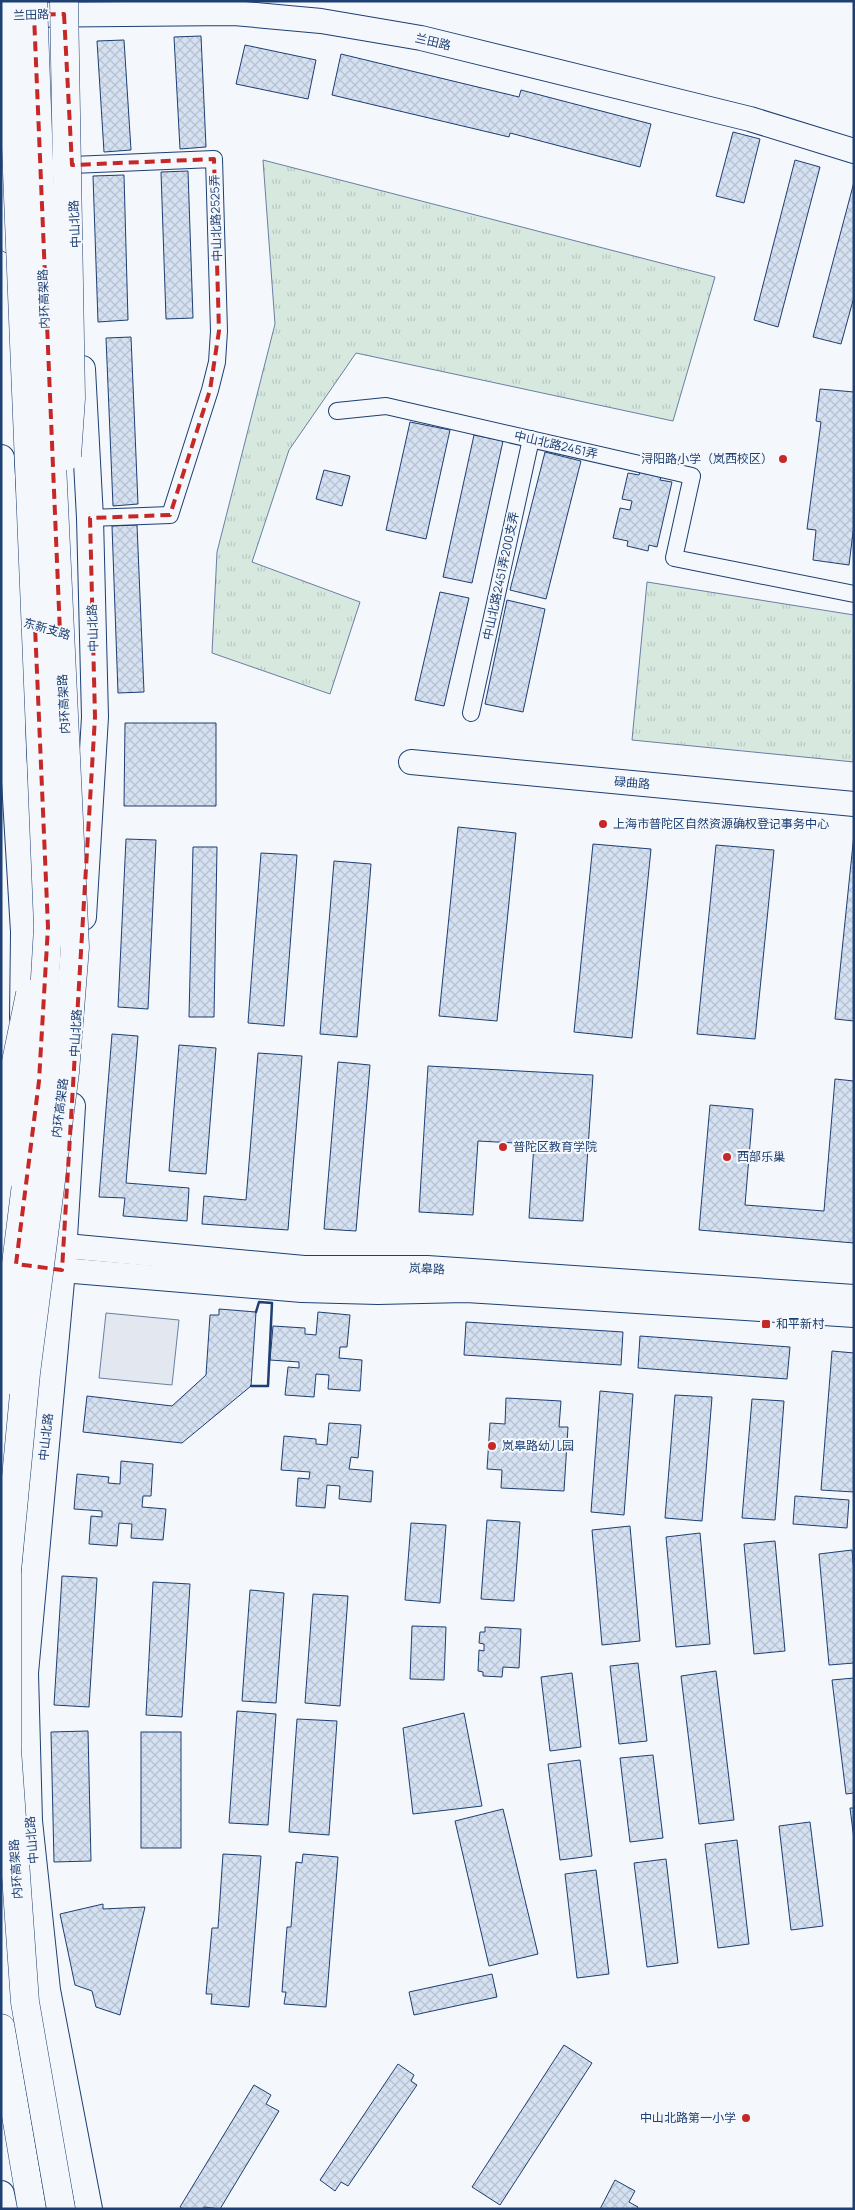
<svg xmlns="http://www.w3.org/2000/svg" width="855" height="2210" font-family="Manrope,'Noto Sans SC',sans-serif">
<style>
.grass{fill:url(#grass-tufts);stroke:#687fa3}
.parking{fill:#e3e8f0;stroke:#687fa3}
.building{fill:url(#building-cross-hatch);stroke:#1d3f73}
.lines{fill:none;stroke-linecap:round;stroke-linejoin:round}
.street-casing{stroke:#1d3f73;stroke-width:18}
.secondary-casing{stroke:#1d3f73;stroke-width:26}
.primary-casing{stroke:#1d3f73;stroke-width:28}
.highway-casing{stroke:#1d3f73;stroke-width:29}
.street{stroke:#f4f7fb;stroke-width:16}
.secondary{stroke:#f4f7fb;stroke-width:24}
.primary{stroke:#f4f7fb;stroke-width:26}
.highway{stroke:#f4f7fb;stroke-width:28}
.highway-bridge-casing{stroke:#1d3f73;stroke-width:29;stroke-linecap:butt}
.highway-bridge{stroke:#f4f7fb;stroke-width:28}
.wall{stroke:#1d3f73;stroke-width:2.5}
.marked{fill:none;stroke:#c62828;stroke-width:4;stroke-dasharray:10 6;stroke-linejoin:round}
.poi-dot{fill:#c62828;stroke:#f4f7fb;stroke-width:2}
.labels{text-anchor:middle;stroke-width:4;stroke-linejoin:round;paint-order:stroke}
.street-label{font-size:12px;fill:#1d3f73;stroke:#f4f7fb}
.poi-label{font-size:12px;fill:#1d3f73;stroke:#f4f7fb;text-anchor:start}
</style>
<defs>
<pattern id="grass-tufts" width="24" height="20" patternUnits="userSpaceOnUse" patternTransform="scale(1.25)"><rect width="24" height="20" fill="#d7e8df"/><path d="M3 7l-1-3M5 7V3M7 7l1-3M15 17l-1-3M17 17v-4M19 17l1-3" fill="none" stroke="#b8c8c3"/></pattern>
<pattern id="building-cross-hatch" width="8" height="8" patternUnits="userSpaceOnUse" patternTransform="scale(1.25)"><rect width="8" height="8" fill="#d5e0f0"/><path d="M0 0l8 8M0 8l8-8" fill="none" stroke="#b6c1d1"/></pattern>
</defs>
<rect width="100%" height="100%" fill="#f4f7fb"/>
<!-- grass -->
<g class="grass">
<polygon points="263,160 715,277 673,421 356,353 289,450 252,562 360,602 330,694 212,653 217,552 275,324"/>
<polygon points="647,582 854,615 854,762 632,740"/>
</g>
<!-- parking -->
<polygon class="parking" points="106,1313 179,1320 172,1385 99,1378"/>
<!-- building -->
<g class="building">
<polygon points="201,36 206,147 180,149 174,37"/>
<polygon points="124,40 131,150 104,152 97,41"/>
<polygon points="245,45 316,60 308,99 236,84"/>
<polygon points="341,54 519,97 521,90 651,124 640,167 510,133 509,137 332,95"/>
<polygon points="733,132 760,139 744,203 716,196"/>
<polygon points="795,160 820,167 778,327 754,320"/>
<polygon points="188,171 193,318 166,319 161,172"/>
<polygon points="124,175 128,320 98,322 93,176"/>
<polygon points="854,182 854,297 841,344 813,337"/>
<polygon points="131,337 138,504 113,506 106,338"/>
<polygon points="820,389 854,392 854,524 849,565 813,560 816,530 807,529 821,422 816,421"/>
<polygon points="410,422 450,430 426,539 386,530"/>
<polygon points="474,435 503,441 472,583 443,577"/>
<polygon points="545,452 581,461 546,599 510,590"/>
<polygon points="641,469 662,473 660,480 672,482 657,547 649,545 648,551 627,546 628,541 613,538 620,508 630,510 632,501 622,499 628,473 639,475"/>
<polygon points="324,470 350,476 342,506 316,499"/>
<polygon points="137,525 144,692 118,693 112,526"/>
<polygon points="440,592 469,598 444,706 415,700"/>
<polygon points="507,600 545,609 523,712 485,704"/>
<polygon points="125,723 216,723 216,806 124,806"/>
<polygon points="458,827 516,833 497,1021 439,1016"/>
<polygon points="854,834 854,1021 835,1019"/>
<polygon points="126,839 156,840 148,1009 118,1007"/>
<polygon points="593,844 651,849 632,1038 574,1032"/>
<polygon points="716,845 774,850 755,1039 697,1034"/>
<polygon points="193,847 217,847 214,1017 189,1017"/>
<polygon points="261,853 297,855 284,1026 248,1023"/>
<polygon points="334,861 371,864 357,1037 320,1034"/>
<polygon points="112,1034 138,1036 126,1183 189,1188 187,1221 123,1216 125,1198 99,1197"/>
<polygon points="179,1045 216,1048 206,1174 169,1171"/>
<polygon points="258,1053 302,1056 288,1230 202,1224 204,1196 246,1200"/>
<polygon points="338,1062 370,1065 356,1231 324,1229"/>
<polygon points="428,1066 593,1075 583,1221 529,1218 534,1144 478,1141 473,1215 419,1212"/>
<polygon points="835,1079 854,1081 854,1243 699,1230 710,1105 753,1109 745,1205 824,1211"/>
<polygon points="219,1309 256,1312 251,1386 182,1443 83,1432 87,1396 172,1406 206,1375 210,1315 219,1315"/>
<polygon points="318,1312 350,1315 347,1347 340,1347 339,1358 362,1360 360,1391 328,1389 329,1375 316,1374 314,1397 285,1395 288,1367 299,1368 299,1362 270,1360 273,1326 305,1328 305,1334 316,1335"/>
<polygon points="466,1322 623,1332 621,1365 464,1355"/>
<polygon points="640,1336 790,1347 787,1379 638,1368"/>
<polygon points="832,1351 854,1353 854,1492 821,1490"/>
<polygon points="600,1391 633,1394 624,1515 591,1512"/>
<polygon points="675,1395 712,1397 702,1521 665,1518"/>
<polygon points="506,1398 561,1401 559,1427 568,1427 564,1491 501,1488 502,1470 487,1469 490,1423 505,1424"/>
<polygon points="752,1399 784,1401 775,1520 742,1518"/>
<polygon points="329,1423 361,1425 358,1458 351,1457 349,1469 373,1471 371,1502 339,1499 340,1486 327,1485 325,1508 296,1506 298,1478 309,1479 310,1472 281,1470 284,1436 316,1439 316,1444 327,1445"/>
<polygon points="121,1461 153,1464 151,1496 143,1496 142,1507 166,1509 163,1540 131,1538 132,1524 119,1523 117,1546 89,1544 91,1516 102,1517 102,1511 74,1509 77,1474 109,1477 108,1483 120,1484"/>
<polygon points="795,1496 849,1500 847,1528 793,1524"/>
<polygon points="487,1520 520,1522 514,1601 481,1599"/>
<polygon points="411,1523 446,1525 440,1603 405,1600"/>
<polygon points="630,1526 640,1641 602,1645 592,1530"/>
<polygon points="700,1533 710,1644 676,1647 666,1537"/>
<polygon points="775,1541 785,1651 754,1654 744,1544"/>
<polygon points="852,1550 854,1573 854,1663 829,1665 819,1554"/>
<polygon points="62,1576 97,1578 89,1707 54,1705"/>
<polygon points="153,1582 190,1584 182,1717 146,1715"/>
<polygon points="250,1590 284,1593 276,1703 242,1701"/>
<polygon points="313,1594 348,1596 340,1706 305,1703"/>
<polygon points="412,1626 446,1627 444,1680 410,1679"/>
<polygon points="485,1627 521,1629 519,1668 503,1667 502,1677 483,1676 483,1672 478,1671 479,1650 484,1651 484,1644 479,1643 480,1632 485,1632"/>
<polygon points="638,1663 647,1741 619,1744 610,1666"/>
<polygon points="716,1671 734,1820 699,1824 681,1676"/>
<polygon points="572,1673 581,1747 550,1751 541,1677"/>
<polygon points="854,1678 854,1793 846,1794 832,1680"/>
<polygon points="237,1711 276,1714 268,1825 229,1823"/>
<polygon points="464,1713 482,1806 413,1814 403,1728"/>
<polygon points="297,1719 337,1721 329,1835 289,1832"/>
<polygon points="88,1731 91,1861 54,1862 51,1732"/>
<rect x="141" y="1732" width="40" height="116"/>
<polygon points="653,1755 663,1838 630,1842 620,1758"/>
<polygon points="580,1760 592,1856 560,1860 548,1764"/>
<polygon points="850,1808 854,1808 854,1839"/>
<polygon points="503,1809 538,1954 489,1966 455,1821"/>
<polygon points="810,1822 823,1926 791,1930 779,1826"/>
<polygon points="737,1840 749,1944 718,1948 705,1844"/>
<polygon points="223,1854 261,1856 249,2007 211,2004 212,1994 206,1994 212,1928 218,1928"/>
<polygon points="303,1854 338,1857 326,2007 284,2004 286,1992 282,1992 287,1927 291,1927 296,1862 302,1863"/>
<polygon points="666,1859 678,1963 647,1967 634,1863"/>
<polygon points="596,1870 609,1974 577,1978 565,1874"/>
<polygon points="103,1904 103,1909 145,1907 120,2015 96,2007 92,1991 75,1985 60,1914"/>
<polygon points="492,1974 497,1997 414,2015 409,1992"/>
<polygon points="564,2045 592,2063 500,2205 472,2187"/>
<polygon points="398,2064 414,2075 411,2081 417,2085 348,2186 341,2182 335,2191 320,2180"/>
<polygon points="254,2085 271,2095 266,2104 279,2111 220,2209 204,2207 203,2209 183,2209 180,2207"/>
<polygon points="615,2180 635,2191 629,2202 638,2207 637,2209 600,2209"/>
</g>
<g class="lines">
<defs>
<g id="street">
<polyline points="72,165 214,159 219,331 217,362 210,390 170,515 90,518"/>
<polyline points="337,411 386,406 692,476 674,558 854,594"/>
<polyline points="471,713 531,439"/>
</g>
<g id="secondary">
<polyline points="14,15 234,13 321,21 421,38 750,119 854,151"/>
<polyline points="411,762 854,804"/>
<polyline points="1,1240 304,1268 427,1268 854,1297"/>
<polyline points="1,1263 62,1270 302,1290 378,1292 466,1290 854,1315"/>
</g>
<g id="primary">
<polyline points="82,369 90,518 95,717 83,917"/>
<polyline points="1,458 10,618 13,748 24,932 23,1017"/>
<polyline points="72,1106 62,1270 25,1673 29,1821 47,1990 89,2209"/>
<polyline points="1,1218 10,1155"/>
<polyline points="1,2194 4,2209"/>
</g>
<g id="highway">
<polyline points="1,181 10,239"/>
<polyline points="1,2028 32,2209"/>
</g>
</defs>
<!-- street casing -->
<use href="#street" class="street-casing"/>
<!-- secondary casing -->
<use href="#secondary" class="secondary-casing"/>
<!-- primary casing -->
<use href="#primary" class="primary-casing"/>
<!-- highway casing -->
<use href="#highway" class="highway-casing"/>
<!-- street -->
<use href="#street" class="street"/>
<!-- secondary -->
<use href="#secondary" class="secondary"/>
<!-- primary -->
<use href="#primary" class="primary"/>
<!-- highway -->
<use href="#highway" class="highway"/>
<defs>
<g id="highway-bridge">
<polyline points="33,1 44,295 75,947 65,1072 26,1373 7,1571 7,1749 25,2002 61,2209"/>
<polyline points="64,1 71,398 67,456"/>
<polyline points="1,1177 11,1086 30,994"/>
<polyline points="1,1383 39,1081 48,927 10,1"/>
</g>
</defs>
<!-- highway-bridge casing -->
<use href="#highway-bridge" class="highway-bridge-casing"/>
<!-- highway-bridge -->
<use href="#highway-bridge" class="highway-bridge"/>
<!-- wall -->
<polyline class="wall" points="251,1386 268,1386 272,1303 259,1302 256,1312"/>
</g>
<!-- marked area -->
<path class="marked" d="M64,14L72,165L214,159L219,331L210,390L170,515L90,518L95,717L62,1270L16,1264L39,1081L48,927L35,626L60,633L34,15Z"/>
<!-- markers -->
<g class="poi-dot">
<circle cx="783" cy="459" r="5"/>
<circle cx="603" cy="824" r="5"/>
<circle cx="503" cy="1147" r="5"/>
<circle cx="727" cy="1157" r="5"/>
<rect x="761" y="1319" width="10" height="10" rx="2.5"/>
<circle cx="492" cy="1446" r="5"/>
<circle cx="746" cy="2118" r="5"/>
</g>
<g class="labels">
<!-- street labels -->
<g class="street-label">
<text transform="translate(31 15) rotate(-2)" y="4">兰田路</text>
<text transform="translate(433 42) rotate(13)" y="4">兰田路</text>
<text transform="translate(216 218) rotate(-92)" y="4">中山北路2525弄</text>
<text transform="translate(75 224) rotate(-93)" y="4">中山北路</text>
<text transform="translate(44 299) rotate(-92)" y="4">内环高架路</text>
<text transform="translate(556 445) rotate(13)" y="4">中山北路2451弄</text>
<text transform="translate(501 576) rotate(-78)" y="4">中山北路2451弄200支弄</text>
<text transform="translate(93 628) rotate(-92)" y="4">中山北路</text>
<text transform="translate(47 629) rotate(16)" y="4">东新支路</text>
<text transform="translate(64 704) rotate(-93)" y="4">内环高架路</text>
<text transform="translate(632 783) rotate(5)" y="4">碌曲路</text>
<text transform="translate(76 1033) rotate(-87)" y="4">中山北路</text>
<text transform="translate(60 1108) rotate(-83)" y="4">内环高架路</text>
<text transform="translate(427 1269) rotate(2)" y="4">岚皋路</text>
<text transform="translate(46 1437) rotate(-84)" y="4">中山北路</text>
<text transform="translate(32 1840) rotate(-95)" y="4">中山北路</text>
<text transform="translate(16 1869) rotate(-94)" y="4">内环高架路</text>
</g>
<!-- poi labels -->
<g class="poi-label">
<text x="773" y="463" text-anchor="end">浔阳路小学（岚西校区）</text>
<text x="613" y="828">上海市普陀区自然资源确权登记事务中心</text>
<text x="513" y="1151">普陀区教育学院</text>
<text x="737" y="1161">西部乐巢</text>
<text x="776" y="1328">和平新村</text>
<text x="502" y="1450">岚皋路幼儿园</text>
<text x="736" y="2122" text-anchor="end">中山北路第一小学</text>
</g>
</g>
<!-- border -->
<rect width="855" height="2210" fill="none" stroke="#1d3f73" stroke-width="5"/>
</svg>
